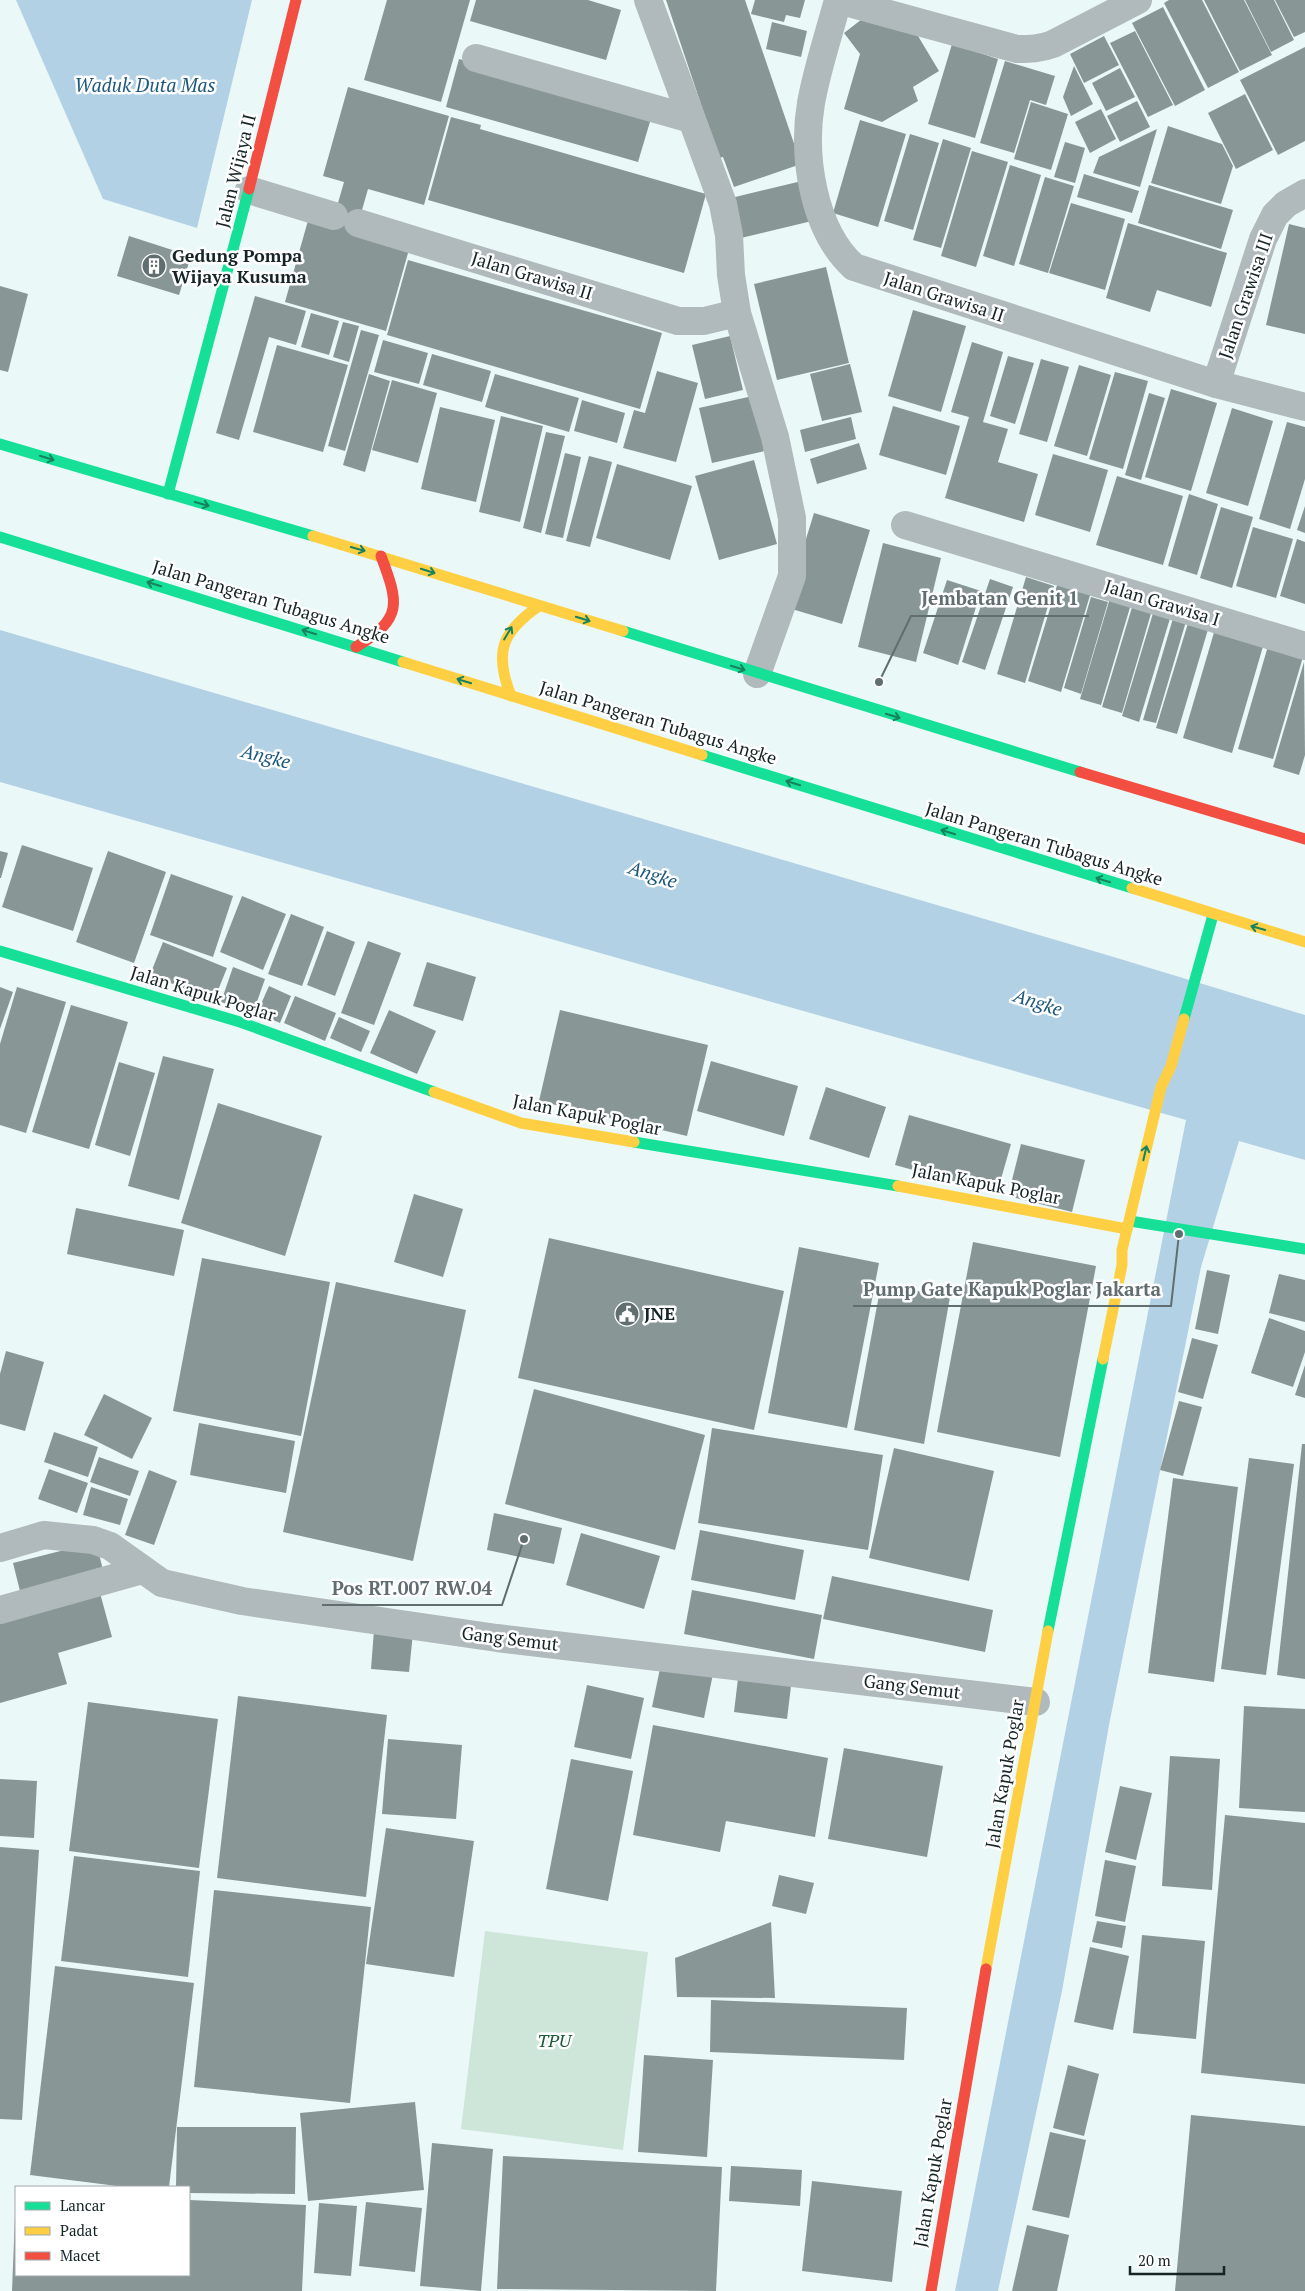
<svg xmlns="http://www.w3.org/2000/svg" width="1305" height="2291" font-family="'PT Serif',serif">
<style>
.green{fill:#cde6d9}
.water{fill:#b3d1e5}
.building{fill:#889796}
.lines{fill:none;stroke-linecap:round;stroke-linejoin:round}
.street{stroke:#b0b9bc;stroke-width:28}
.fast{stroke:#16e098;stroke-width:11}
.slow{stroke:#ffcf43;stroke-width:11}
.jam{stroke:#f24e42;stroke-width:11}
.oneway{stroke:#16825e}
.labels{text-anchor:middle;stroke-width:5;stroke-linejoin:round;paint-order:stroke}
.street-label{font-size:18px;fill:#152425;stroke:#fff}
.poi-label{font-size:18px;font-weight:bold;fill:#152425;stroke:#fff;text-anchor:start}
.park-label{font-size:18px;font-style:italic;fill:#195b39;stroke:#fff}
.water-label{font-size:19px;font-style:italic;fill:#1c577e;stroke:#fff}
.leader{fill:none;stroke:#606e6f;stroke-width:2}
.callout-dot{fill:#606e6f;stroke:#fff;stroke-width:2}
.callout-label{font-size:19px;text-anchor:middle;font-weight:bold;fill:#606e6f;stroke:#fff;stroke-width:5;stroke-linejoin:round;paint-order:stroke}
</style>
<rect width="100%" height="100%" fill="#ebf8f8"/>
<!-- green -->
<polygon class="green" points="485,1931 648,1952 623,2150 461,2129"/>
<!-- water -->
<g class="water">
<polygon points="16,0 252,0 197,228 103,199"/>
<polygon points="0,630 1107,955 1305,1015 1305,1160 1239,1141 1201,1267 1109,1725 1062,1991 998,2291 955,2291 1186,1120 0,782"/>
</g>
<!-- building -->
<g class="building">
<polygon points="387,0 470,0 441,102 364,80"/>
<polygon points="476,0 588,0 621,10 606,60 470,21"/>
<polygon points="666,0 745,0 801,164 734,187 723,157 719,158"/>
<polygon points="755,0 805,0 800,18 786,15 784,22 751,14"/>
<polygon points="1169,0 1202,0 1239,72 1208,88 1164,3"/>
<polygon points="1204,0 1244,0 1272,55 1240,71"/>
<polygon points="1245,0 1274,0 1294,40 1271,52"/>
<polygon points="1275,0 1305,0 1305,32 1294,37"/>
<polygon points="1163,7 1205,90 1175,106 1132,23"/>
<polygon points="866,16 871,23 918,36 939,71 913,87 918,101 882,122 844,109 860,54 844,33"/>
<polygon points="772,22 807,31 801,57 766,49"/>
<polygon points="1135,31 1173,105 1148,117 1110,43"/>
<polygon points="1104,36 1119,65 1084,83 1070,54"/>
<polygon points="952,44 998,59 975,138 928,124"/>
<polygon points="1305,47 1305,141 1278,155 1240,80"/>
<polygon points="459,59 652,115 638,162 446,107"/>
<polygon points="1005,61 1055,76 1046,105 1030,100 1014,153 980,143"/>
<polygon points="1074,66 1093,104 1071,116 1063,97"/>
<polygon points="1120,68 1135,97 1106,111 1092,83"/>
<polygon points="348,87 449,116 424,205 368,189 356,231 410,246 386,331 285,302 309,217 332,224 344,182 323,176"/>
<polygon points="1245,94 1273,150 1236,169 1208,113"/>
<polygon points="1137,101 1150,127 1120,142 1107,116"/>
<polygon points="1031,102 1068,114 1051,170 1014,159"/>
<polygon points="1101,109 1116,139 1090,153 1075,122"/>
<polygon points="451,117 481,125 480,129 706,194 684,273 428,200"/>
<polygon points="860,120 906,134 878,227 833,213"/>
<polygon points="1168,126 1222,144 1233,166 1221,204 1151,183"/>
<polygon points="1157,129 1140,187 1093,173 1099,157"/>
<polygon points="910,134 939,143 913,230 884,221"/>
<polygon points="943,139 971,148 941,248 913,240"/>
<polygon points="1065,142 1085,148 1075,183 1054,177"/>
<polygon points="972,151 1008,162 976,267 941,256"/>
<polygon points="1010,165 1041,175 1014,266 983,256"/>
<polygon points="1084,174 1139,191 1132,213 1077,197"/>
<polygon points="1045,177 1074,186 1048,273 1019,264"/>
<polygon points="806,180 816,220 741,238 731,198"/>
<polygon points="1149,185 1233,210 1221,249 1138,223"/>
<polygon points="1071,203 1125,219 1105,290 1049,273"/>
<polygon points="1128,223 1227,253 1211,307 1157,290 1150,312 1106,298"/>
<polygon points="1289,224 1305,228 1305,334 1266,325"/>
<polygon points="129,236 191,256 179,295 117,276"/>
<polygon points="408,260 662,333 640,409 387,335"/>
<polygon points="826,267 849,363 777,380 754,284"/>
<polygon points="0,286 28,294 8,372 0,370"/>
<polygon points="255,296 306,311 296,345 269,337 239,440 216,433"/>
<polygon points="913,310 966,326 941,412 888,396"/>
<polygon points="311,313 339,321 329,355 301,347"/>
<polygon points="343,322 359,326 349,362 333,357"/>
<polygon points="361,330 379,335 345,451 328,446"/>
<polygon points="730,336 743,390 705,399 692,345"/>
<polygon points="383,340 428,353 419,384 374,372"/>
<polygon points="972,342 1003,352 983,422 1008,429 998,462 1038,474 1024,522 945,498 969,417 951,412"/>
<polygon points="277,345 348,365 323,452 253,432"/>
<polygon points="432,354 491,371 482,402 423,385"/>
<polygon points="1008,356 1034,363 1015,424 990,416"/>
<polygon points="1041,359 1069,367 1047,442 1019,434"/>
<polygon points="850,364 862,412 822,421 810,374"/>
<polygon points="1079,365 1111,375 1087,456 1054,446"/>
<polygon points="657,371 698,383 676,462 623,448 634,410 645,413"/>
<polygon points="1115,372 1148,381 1123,469 1089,459"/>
<polygon points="369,374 390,381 365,472 343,465"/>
<polygon points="495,374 579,398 569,432 485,407"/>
<polygon points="392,380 437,393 418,463 372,450"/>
<polygon points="1171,389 1217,403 1191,491 1145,477"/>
<polygon points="1149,393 1165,398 1141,480 1125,475"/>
<polygon points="757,395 769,450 712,463 699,408"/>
<polygon points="582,400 625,413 617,443 574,431"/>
<polygon points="893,406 960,426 946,475 879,455"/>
<polygon points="440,407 495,420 476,502 421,489"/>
<polygon points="1232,408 1273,421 1248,506 1206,493"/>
<polygon points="501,416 543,426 520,522 479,512"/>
<polygon points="851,417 856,439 805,452 800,430"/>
<polygon points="1287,422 1305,427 1305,479 1290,529 1259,519"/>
<polygon points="546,432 565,436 541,533 523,528"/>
<polygon points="859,443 867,469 817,484 810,459"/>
<polygon points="565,453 581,457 563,538 545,534"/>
<polygon points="1053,454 1108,470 1090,532 1035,515"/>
<polygon points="589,456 612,462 590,547 566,541"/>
<polygon points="754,460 777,544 719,560 695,476"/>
<polygon points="617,464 692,486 670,560 596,538"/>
<polygon points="1117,476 1183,496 1163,565 1096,545"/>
<polygon points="1189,494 1218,504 1197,575 1168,566"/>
<polygon points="1305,506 1305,533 1297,530"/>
<polygon points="1221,507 1253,517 1232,588 1200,578"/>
<polygon points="814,513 870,530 842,624 785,607"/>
<polygon points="1253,527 1293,539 1276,598 1236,586"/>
<polygon points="1297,539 1305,542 1305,604 1280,596"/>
<polygon points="883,543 941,558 916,662 858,647"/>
<polygon points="1026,577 1054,586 1025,683 997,674"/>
<polygon points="990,579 1013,587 985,670 962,662"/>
<polygon points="947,580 981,591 958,665 923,653"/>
<polygon points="1058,582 1091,592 1061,692 1028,681"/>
<polygon points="1091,597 1108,602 1081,694 1064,688"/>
<polygon points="1110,598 1131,604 1101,705 1080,699"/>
<polygon points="1133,604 1152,610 1122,713 1102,707"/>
<polygon points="1154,610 1171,615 1139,722 1122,716"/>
<polygon points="1174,615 1187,618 1156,723 1143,720"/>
<polygon points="1189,620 1209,626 1177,734 1156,728"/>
<polygon points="1215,629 1264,643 1232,753 1183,738"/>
<polygon points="1268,646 1303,657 1273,759 1238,749"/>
<polygon points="1304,662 1305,755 1299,775 1273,767"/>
<polygon points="22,845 93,868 73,931 2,907"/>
<polygon points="0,851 8,853 1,878 0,878"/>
<polygon points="108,851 166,872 134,963 76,942"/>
<polygon points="171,874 233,896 213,957 150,935"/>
<polygon points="242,896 286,914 263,970 220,952"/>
<polygon points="291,914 324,927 302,986 268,974"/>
<polygon points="327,931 355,942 335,996 307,985"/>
<polygon points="368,941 401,953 374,1025 341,1013"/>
<polygon points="163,942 227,968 214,1000 150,975"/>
<polygon points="427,962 476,977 463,1021 413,1006"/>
<polygon points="233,967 265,979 253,1013 221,1002"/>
<polygon points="269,986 291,996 280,1023 257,1013"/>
<polygon points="0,987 13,992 0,1029"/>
<polygon points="17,987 66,1002 26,1133 0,1125 0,1044"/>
<polygon points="295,996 336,1013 325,1041 284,1023"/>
<polygon points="71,1005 128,1022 89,1149 32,1132"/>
<polygon points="389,1010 436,1031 417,1074 370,1053"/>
<polygon points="560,1010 708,1045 687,1136 539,1101"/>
<polygon points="339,1017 370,1031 361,1052 330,1038"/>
<polygon points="163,1056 214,1069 179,1200 128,1186"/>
<polygon points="711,1061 798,1086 784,1136 697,1111"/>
<polygon points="119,1062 155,1073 130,1156 95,1145"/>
<polygon points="826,1087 886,1107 869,1158 809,1139"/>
<polygon points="218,1103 322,1136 285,1256 181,1223"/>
<polygon points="909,1115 1011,1144 997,1193 895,1165"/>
<polygon points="1021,1144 1085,1160 1072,1212 1008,1196"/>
<polygon points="414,1194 463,1209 443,1277 394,1262"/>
<polygon points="76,1208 184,1230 174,1276 67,1254"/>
<polygon points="549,1238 784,1291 754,1430 518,1378"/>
<polygon points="973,1242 1096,1266 1060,1457 937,1432"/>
<polygon points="799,1247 879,1263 847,1428 768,1413"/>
<polygon points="202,1258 330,1282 301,1436 173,1411"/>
<polygon points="1207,1270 1230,1275 1218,1334 1195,1329"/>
<polygon points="1279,1274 1305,1280 1305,1322 1269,1313"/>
<polygon points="336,1282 466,1310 413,1561 283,1532"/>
<polygon points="881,1284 950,1297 924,1444 854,1430"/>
<polygon points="1269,1318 1305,1331 1305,1352 1293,1387 1251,1373"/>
<polygon points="1192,1338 1218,1345 1203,1399 1178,1392"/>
<polygon points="6,1351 44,1362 25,1431 0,1424 0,1374"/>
<polygon points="1305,1365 1305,1398 1295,1395"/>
<polygon points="534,1389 705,1435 675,1550 505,1504"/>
<polygon points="104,1394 152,1418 132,1459 84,1435"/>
<polygon points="1179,1401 1202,1407 1183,1476 1160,1470"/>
<polygon points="199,1423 295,1441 286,1493 190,1475"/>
<polygon points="712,1428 883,1455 868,1550 698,1523"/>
<polygon points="54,1432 98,1447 88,1477 44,1462"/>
<polygon points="1302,1444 1305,1444 1305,1679 1277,1675"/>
<polygon points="894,1448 994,1471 969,1581 869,1558"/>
<polygon points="99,1457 139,1471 130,1496 90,1482"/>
<polygon points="1249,1458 1294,1464 1266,1675 1221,1669"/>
<polygon points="49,1469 88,1483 77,1513 38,1499"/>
<polygon points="149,1470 177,1481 154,1545 125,1535"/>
<polygon points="1173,1478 1238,1487 1214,1682 1148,1673"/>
<polygon points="91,1487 128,1499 120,1525 83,1515"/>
<polygon points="494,1513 562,1528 554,1564 487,1550"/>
<polygon points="700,1530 804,1550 795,1600 691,1580"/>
<polygon points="581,1533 660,1556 644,1609 566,1585"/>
<polygon points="96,1542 104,1574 21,1595 13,1563"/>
<polygon points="832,1576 993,1610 985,1652 823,1619"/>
<polygon points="692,1590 822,1615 814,1659 684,1634"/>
<polygon points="100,1593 112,1637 58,1653 67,1684 0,1703 0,1623"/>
<polygon points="374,1630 413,1633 409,1672 371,1669"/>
<polygon points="662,1659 714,1669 704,1718 652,1707"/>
<polygon points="739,1670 792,1678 787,1719 734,1712"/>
<polygon points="587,1685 644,1698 631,1759 574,1747"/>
<polygon points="238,1696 387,1715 366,1897 217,1878"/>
<polygon points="88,1702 218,1719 199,1868 69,1851"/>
<polygon points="1244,1706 1305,1709 1305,1812 1239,1808"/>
<polygon points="653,1725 828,1758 815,1837 726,1821 720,1852 633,1835"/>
<polygon points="388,1739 462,1745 456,1819 382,1814"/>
<polygon points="844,1748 943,1766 927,1857 828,1839"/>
<polygon points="1170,1756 1220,1759 1212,1890 1162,1886"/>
<polygon points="571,1759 633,1771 608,1901 546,1889"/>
<polygon points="0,1779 37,1781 34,1838 0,1836"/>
<polygon points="1120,1786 1152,1793 1136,1860 1105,1852"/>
<polygon points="1225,1815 1305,1823 1305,2084 1201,2073"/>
<polygon points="386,1828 474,1841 454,1977 366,1964"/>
<polygon points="0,1847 39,1850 22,2120 0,2119"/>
<polygon points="74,1856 200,1871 188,1977 61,1961"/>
<polygon points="1105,1860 1136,1866 1125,1922 1095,1916"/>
<polygon points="779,1875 814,1883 806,1914 772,1906"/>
<polygon points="214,1890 371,1907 350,2103 194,2087"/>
<polygon points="1097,1921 1126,1926 1122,1948 1092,1942"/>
<polygon points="771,1922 775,1998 677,1997 675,1958"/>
<polygon points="1142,1935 1205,1941 1196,2039 1133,2033"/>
<polygon points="1090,1947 1129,1956 1113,2030 1074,2022"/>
<polygon points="55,1966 194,1983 169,2187 125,2187 30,2175"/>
<polygon points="711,2000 907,2008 904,2060 710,2052"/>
<polygon points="644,2055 713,2060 707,2157 638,2152"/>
<polygon points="1068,2065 1099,2074 1084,2136 1053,2128"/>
<polygon points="415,2102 424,2190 308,2201 300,2113"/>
<polygon points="1191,2115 1305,2126 1305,2291 1175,2291"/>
<polygon points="177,2127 296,2127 295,2194 189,2193 189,2187 176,2187"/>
<polygon points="1050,2132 1086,2140 1069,2218 1032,2210"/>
<polygon points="432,2143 493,2149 481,2291 420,2286"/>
<polygon points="503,2156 722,2167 716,2291 497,2289"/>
<polygon points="731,2166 802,2170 800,2206 729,2201"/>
<polygon points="812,2181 902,2191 892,2282 802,2271"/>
<polygon points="189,2200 306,2205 302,2291 12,2291 15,2216 16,2275 189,2275"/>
<polygon points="366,2202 422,2208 415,2272 359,2266"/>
<polygon points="319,2203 357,2206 351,2276 314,2273"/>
<polygon points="1027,2225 1069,2235 1057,2291 1012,2291"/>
</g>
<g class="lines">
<!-- street -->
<g class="street">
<polyline points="648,0 723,204 729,235 731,275 737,313 775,437 792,518 792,576 757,674"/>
<path d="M838,0C829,34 817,69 811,103C802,156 813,230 854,267L1216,384L1305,407"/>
<path d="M838,0L1017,49C1030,49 1040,49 1053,44L1138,0"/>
<polyline points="476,58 691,119"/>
<polyline points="249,190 334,216"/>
<polyline points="358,223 678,321 704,321 737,313"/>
<polyline points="1216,384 1263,239 1275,215 1286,204 1305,193"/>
<polyline points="905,525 1305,646"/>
<polyline points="0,1548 44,1535 93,1540 110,1546 162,1583 242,1601 497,1638 1036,1702"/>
<polyline points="0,1610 142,1570"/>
</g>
<!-- fast -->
<g class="fast">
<polyline points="0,444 313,536"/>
<polyline points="168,494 249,189"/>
<polyline points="0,537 403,662"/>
<polyline points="623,631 1080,772"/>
<polyline points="702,755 1132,888"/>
<polyline points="0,951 240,1022 434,1092"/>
<polyline points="1184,1019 1213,915"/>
<polyline points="634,1142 898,1186"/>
<polyline points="1130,1221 1305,1249"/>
<polyline points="1048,1631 1103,1359"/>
</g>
<!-- slow -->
<g class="slow">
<polyline points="313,536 623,631"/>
<polyline points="403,662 702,755"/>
<path d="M511,696C494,653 501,632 539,606"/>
<polyline points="1132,888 1305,942"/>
<polyline points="434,1092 521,1123 634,1142"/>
<polyline points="898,1186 1127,1229"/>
<polyline points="1103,1359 1122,1265 1122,1250 1161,1087 1171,1066 1184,1019"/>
<polyline points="986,1969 1048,1631"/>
</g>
<!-- jam -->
<g class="jam">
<polyline points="249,189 296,0"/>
<path d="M356,647C403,618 399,604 381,556"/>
<polyline points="1080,772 1305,839"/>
<polyline points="931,2291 986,1969"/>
</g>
</g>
<!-- one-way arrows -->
<defs><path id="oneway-shaft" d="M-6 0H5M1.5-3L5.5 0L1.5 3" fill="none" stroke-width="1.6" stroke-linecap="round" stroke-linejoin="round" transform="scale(1.25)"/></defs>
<g class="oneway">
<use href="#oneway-shaft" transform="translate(47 458) rotate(17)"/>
<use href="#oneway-shaft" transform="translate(202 504) rotate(16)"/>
<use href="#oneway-shaft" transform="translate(358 549) rotate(16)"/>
<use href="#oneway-shaft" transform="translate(428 571) rotate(17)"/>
<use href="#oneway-shaft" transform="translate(154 584) rotate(-163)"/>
<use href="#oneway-shaft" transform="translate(583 619) rotate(17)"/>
<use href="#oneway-shaft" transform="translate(309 632) rotate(-163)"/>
<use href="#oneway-shaft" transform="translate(508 633) rotate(-59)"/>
<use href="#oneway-shaft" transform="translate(738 668) rotate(17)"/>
<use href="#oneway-shaft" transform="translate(464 681) rotate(-163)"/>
<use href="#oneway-shaft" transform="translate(893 716) rotate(17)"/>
<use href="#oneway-shaft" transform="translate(793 783) rotate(-163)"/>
<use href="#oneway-shaft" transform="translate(948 832) rotate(-163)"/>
<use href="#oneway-shaft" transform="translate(1103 880) rotate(-163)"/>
<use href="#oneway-shaft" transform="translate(1258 928) rotate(-164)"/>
<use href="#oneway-shaft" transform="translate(1145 1153) rotate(-77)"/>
</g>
<!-- icons -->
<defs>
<symbol id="building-disc" viewBox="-11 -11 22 22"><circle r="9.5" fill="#606e6f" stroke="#fff"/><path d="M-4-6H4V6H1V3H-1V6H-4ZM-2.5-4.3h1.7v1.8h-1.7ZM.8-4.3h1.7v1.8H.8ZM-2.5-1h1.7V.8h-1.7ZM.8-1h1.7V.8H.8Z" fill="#fff"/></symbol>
<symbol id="civic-disc" viewBox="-11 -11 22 22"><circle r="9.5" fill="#606e6f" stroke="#fff"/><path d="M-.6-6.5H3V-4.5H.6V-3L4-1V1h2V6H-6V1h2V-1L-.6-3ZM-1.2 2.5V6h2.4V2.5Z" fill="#fff"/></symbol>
</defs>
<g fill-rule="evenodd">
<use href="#building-disc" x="140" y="252" width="28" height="28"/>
<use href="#civic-disc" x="613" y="1300" width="28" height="28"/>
</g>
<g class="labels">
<!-- street labels -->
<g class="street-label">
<text transform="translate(236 171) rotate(-76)" y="6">Jalan Wijaya II</text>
<text transform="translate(532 276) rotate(17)" y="6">Jalan Grawisa II</text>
<text transform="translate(1246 296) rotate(-71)" y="6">Jalan Grawisa III</text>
<text transform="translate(944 297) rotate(18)" y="6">Jalan Grawisa II</text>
<text transform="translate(271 602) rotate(17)" y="6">Jalan Pangeran Tubagus Angke</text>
<text transform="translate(1162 603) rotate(17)" y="6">Jalan Grawisa I</text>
<text transform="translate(658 723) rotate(17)" y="6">Jalan Pangeran Tubagus Angke</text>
<text transform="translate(1044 844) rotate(17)" y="6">Jalan Pangeran Tubagus Angke</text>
<text transform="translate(203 994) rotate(17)" y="6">Jalan Kapuk Poglar</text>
<text transform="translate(587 1115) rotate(11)" y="6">Jalan Kapuk Poglar</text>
<text transform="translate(986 1184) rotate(11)" y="6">Jalan Kapuk Poglar</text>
<text transform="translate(510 1639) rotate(7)" y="6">Gang Semut</text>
<text transform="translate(912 1687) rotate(7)" y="6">Gang Semut</text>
<text transform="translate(1005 1774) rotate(-80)" y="6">Jalan Kapuk Poglar</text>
<text transform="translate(933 2173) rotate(-80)" y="6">Jalan Kapuk Poglar</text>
</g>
<!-- poi labels -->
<g class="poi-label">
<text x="172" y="262">Gedung Pompa<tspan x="172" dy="21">Wijaya Kusuma</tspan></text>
<text x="644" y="1320">JNE</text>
</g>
<!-- park labels -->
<g class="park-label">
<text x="554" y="2047">TPU</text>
</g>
<!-- water labels -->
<g class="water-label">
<text x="145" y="92">Waduk Duta Mas</text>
<text transform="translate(266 756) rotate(14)" y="7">Angke</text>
<text transform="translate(653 874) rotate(18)" y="7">Angke</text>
<text transform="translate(1038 1002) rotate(18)" y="7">Angke</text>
</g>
</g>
<!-- callouts -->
<path class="leader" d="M879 682L911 616H1089M1179 1234L1171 1306H853M524 1539L502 1605H322"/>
<g class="callout-dot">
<circle cx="879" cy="682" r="5"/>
<circle cx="1179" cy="1234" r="5"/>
<circle cx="524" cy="1539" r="5"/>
</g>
<g class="callout-label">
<text x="1000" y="605">Jembatan Genit 1</text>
<text x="1012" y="1296">Pump Gate Kapuk Poglar Jakarta</text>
<text x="412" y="1595">Pos RT.007 RW.04</text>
</g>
<!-- legend -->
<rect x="15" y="2186" width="175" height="90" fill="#ffffff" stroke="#a1a7a8"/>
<rect x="25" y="2202" width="25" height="8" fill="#16e098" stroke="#a1a7a8"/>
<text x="60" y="2211" font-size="15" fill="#152425">Lancar</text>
<rect x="25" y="2227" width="25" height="8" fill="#ffcf43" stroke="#a1a7a8"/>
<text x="60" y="2236" font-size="15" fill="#152425">Padat</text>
<rect x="25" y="2252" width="25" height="8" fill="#f24e42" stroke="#a1a7a8"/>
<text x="60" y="2261" font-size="15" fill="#152425">Macet</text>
<!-- scale -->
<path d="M1130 2266v8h94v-8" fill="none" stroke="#152425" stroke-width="2.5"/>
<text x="1138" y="2266" font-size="15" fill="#152425" stroke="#ffffff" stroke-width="4" paint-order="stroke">20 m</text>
</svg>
